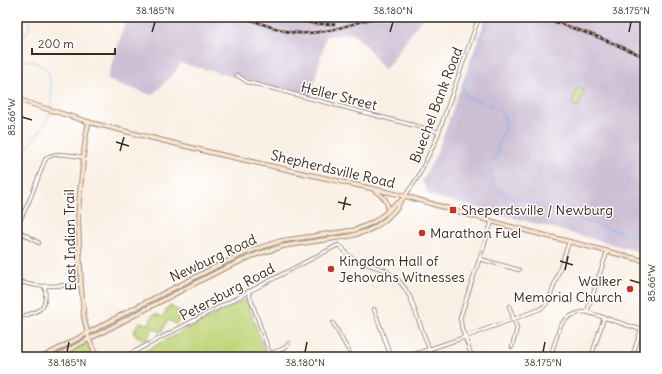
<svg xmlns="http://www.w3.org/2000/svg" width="662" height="374" font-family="Delius,sans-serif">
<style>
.industrial{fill:#ccbed4}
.green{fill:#c0d376;stroke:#7e7e4a}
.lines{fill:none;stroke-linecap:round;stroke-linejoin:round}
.stream{stroke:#78b4ea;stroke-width:1}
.minor-casing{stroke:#9a8c80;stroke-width:4.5}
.secondary-casing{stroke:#9a8c80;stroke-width:5.5}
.minor{stroke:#fff;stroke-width:2.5}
.secondary{stroke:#fbe5cf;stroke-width:3.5}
.rail-casing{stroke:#3b2a1e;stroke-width:2.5}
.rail{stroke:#fff;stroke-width:1;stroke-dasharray:3;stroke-linecap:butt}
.ticks{fill:none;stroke:#3b2a1e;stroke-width:1.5}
.poi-dot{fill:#c8321e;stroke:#fff;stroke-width:1.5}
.labels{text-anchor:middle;stroke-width:3;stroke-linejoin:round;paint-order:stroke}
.street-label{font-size:14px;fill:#3b2a1e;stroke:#fff}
.poi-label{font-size:14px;fill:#3b2a1e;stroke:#fff;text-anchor:start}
.neatline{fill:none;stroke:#3b2a1e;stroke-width:1.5}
.ticks-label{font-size:10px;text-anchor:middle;fill:#3b2a1e}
</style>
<rect width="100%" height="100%" fill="#fff"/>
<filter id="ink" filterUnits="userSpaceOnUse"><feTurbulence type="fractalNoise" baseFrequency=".025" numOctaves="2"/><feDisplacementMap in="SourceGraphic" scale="8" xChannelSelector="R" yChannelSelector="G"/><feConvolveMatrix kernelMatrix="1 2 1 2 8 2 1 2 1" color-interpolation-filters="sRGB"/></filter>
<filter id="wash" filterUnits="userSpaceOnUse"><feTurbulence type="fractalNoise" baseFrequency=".012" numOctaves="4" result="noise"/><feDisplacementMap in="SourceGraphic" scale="16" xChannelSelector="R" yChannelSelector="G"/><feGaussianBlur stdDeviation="0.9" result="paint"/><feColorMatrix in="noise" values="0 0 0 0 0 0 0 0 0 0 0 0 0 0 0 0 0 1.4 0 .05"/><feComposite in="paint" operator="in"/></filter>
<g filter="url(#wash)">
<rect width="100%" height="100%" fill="#faefe3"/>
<!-- industrial -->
<g class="industrial">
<polygon points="127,17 311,17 317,19 327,19 337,17 423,17 385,70 363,42 351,33 326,36 311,97 180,63 177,70 152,95 107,80"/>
<polygon points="486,17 645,17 645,253 429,195 422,181 436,155 444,134"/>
</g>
<!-- green -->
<g class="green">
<polygon points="577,87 584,90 579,107 571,104"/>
<polygon points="246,299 267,357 133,357"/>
<polygon points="170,306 181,312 182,313 177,323 175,324 168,320 162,331 160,332 153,328 147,339 145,340 134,334 134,332 138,323 141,322 148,325 153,315 156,314 163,317 168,307"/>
<polygon points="86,343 89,346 93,357 59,357"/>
</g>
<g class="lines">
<!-- stream -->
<g class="stream">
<path d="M17,38C30,36 29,27 30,17"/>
<path d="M17,59C24,62 24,60 30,61C36,62 42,66 47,70C51,79 51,83 51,93C51,100 53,100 51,109"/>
<path d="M482,103L481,101C471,101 462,97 463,86L477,47L481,39L483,31L485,28L487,17"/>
<polyline points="487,104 499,109 505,117 506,127 505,131 501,136 495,159 493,160"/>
<path d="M17,170C20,162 23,154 28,147C35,137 48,123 50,112"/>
<path d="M492,170C491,180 493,188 502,193L578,218L585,222L645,238"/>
</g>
</g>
</g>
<g filter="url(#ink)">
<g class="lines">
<defs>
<g id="minor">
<polyline points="237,75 247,82 439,132"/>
<polyline points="405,196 418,177 436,140 479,17"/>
<path d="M17,227L30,199L45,160C53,150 72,156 83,157"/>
<polyline points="17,230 39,243"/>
<polyline points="480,259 519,270"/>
<path d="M17,280C36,290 60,285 81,284"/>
<polyline points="248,291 271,357"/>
<polyline points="509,306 517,328 512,347"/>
<polyline points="374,309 391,357"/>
<polyline points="587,312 607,252"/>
<path d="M17,318C38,311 48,312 45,286"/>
<polyline points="333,323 352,357"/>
<path d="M270,353C277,351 285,350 289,343"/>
<path d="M124,357L338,245C343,247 344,250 347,254C349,256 352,258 355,260L385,270L398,280L404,287L410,297L432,357"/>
<path d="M406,357L465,337L540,309C545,306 548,303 550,297L569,242"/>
<polyline points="472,357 462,329 460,318 492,221"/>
<path d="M550,357L560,327C565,317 576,312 587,312L645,331"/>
<polyline points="591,357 604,318"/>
<polyline points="632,357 641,330"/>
</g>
<g id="secondary">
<polyline points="17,99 47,109 92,123 209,152 405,196 508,226 645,261"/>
<path d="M89,122C85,135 84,149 83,163C81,181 79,199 78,217L81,284L84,318L89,339L97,357"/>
<path d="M375,191C383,196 390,202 387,212"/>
<polyline points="43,357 131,310 217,266 247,252 280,241 355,230 367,225 375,221 387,212 395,204 399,203"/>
<polyline points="55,357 186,288 221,270 255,255 284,246 350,236 367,231 375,227 385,220 398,207 399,203 405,196"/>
</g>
</defs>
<!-- minor casing -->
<use href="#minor" class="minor-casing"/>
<!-- secondary casing -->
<use href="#secondary" class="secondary-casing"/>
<!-- minor -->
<use href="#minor" class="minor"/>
<!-- secondary -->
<use href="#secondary" class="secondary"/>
<defs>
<g id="rail">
<path d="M243,17C258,22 274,29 290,32C319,37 349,25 376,17"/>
<polyline points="288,17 315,24 334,24"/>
<polyline points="535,17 550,20 598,37 645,57"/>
</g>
</defs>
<!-- rail casing -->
<use href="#rail" class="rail-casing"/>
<!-- rail -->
<use href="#rail" class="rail"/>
</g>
</g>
<!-- ticks -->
<path class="ticks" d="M152,32L155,22M390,32L393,22M629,32L631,22M22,117L32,120M116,142L129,146M120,151L124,137M338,202L351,205M343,210L346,197M560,261L573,265M565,270L568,256M630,280L640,283M67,352L69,342M305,352L307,342M543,352L545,342"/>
<!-- markers -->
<g class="poi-dot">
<rect x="449" y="206" width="8" height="8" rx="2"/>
<circle cx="422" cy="233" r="4"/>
<circle cx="331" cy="269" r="4"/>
<circle cx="630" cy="289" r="4"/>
</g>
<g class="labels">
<!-- street labels -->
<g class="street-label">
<text transform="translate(339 96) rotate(14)" y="5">Heller Street</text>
<text transform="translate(436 105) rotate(-69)" y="5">Buechel Bank Road</text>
<text transform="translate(333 169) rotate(13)" y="5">Shepherdsville Road</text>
<text transform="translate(70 240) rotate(-91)" y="5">East Indian Trail</text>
<text transform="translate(213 258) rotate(-25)" y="5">Newburg Road</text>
<text transform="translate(227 292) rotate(-28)" y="5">Petersburg Road</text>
</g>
<!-- poi labels -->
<g class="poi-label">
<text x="461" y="215">Sheperdsville / Newburg</text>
<text x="430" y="238">Marathon Fuel</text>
<text x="339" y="266">Kingdom Hall of<tspan x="339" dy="16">Jehovahs Witnesses</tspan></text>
<text x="622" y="286" text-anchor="end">Walker<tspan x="622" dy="16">Memorial Church</tspan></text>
</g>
</g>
<!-- margin -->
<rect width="662" height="374" fill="none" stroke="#fff" stroke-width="44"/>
<!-- scale -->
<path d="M32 48v6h83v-6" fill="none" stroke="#3b2a1e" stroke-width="2"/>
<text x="38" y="48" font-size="12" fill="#3b2a1e" stroke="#ffffff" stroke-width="3" paint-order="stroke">200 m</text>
<rect x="22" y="22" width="618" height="330" class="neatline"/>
<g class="ticks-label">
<text x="155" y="14">38.185°N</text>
<text x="393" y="14">38.180°N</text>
<text x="631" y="14">38.175°N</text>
<text transform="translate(11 117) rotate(-90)" y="4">85.66°W</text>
<text transform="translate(651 283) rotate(-90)" y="4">85.66°W</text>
<text x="67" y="366">38.185°N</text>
<text x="305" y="366">38.180°N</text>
<text x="543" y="366">38.175°N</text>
</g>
</svg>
